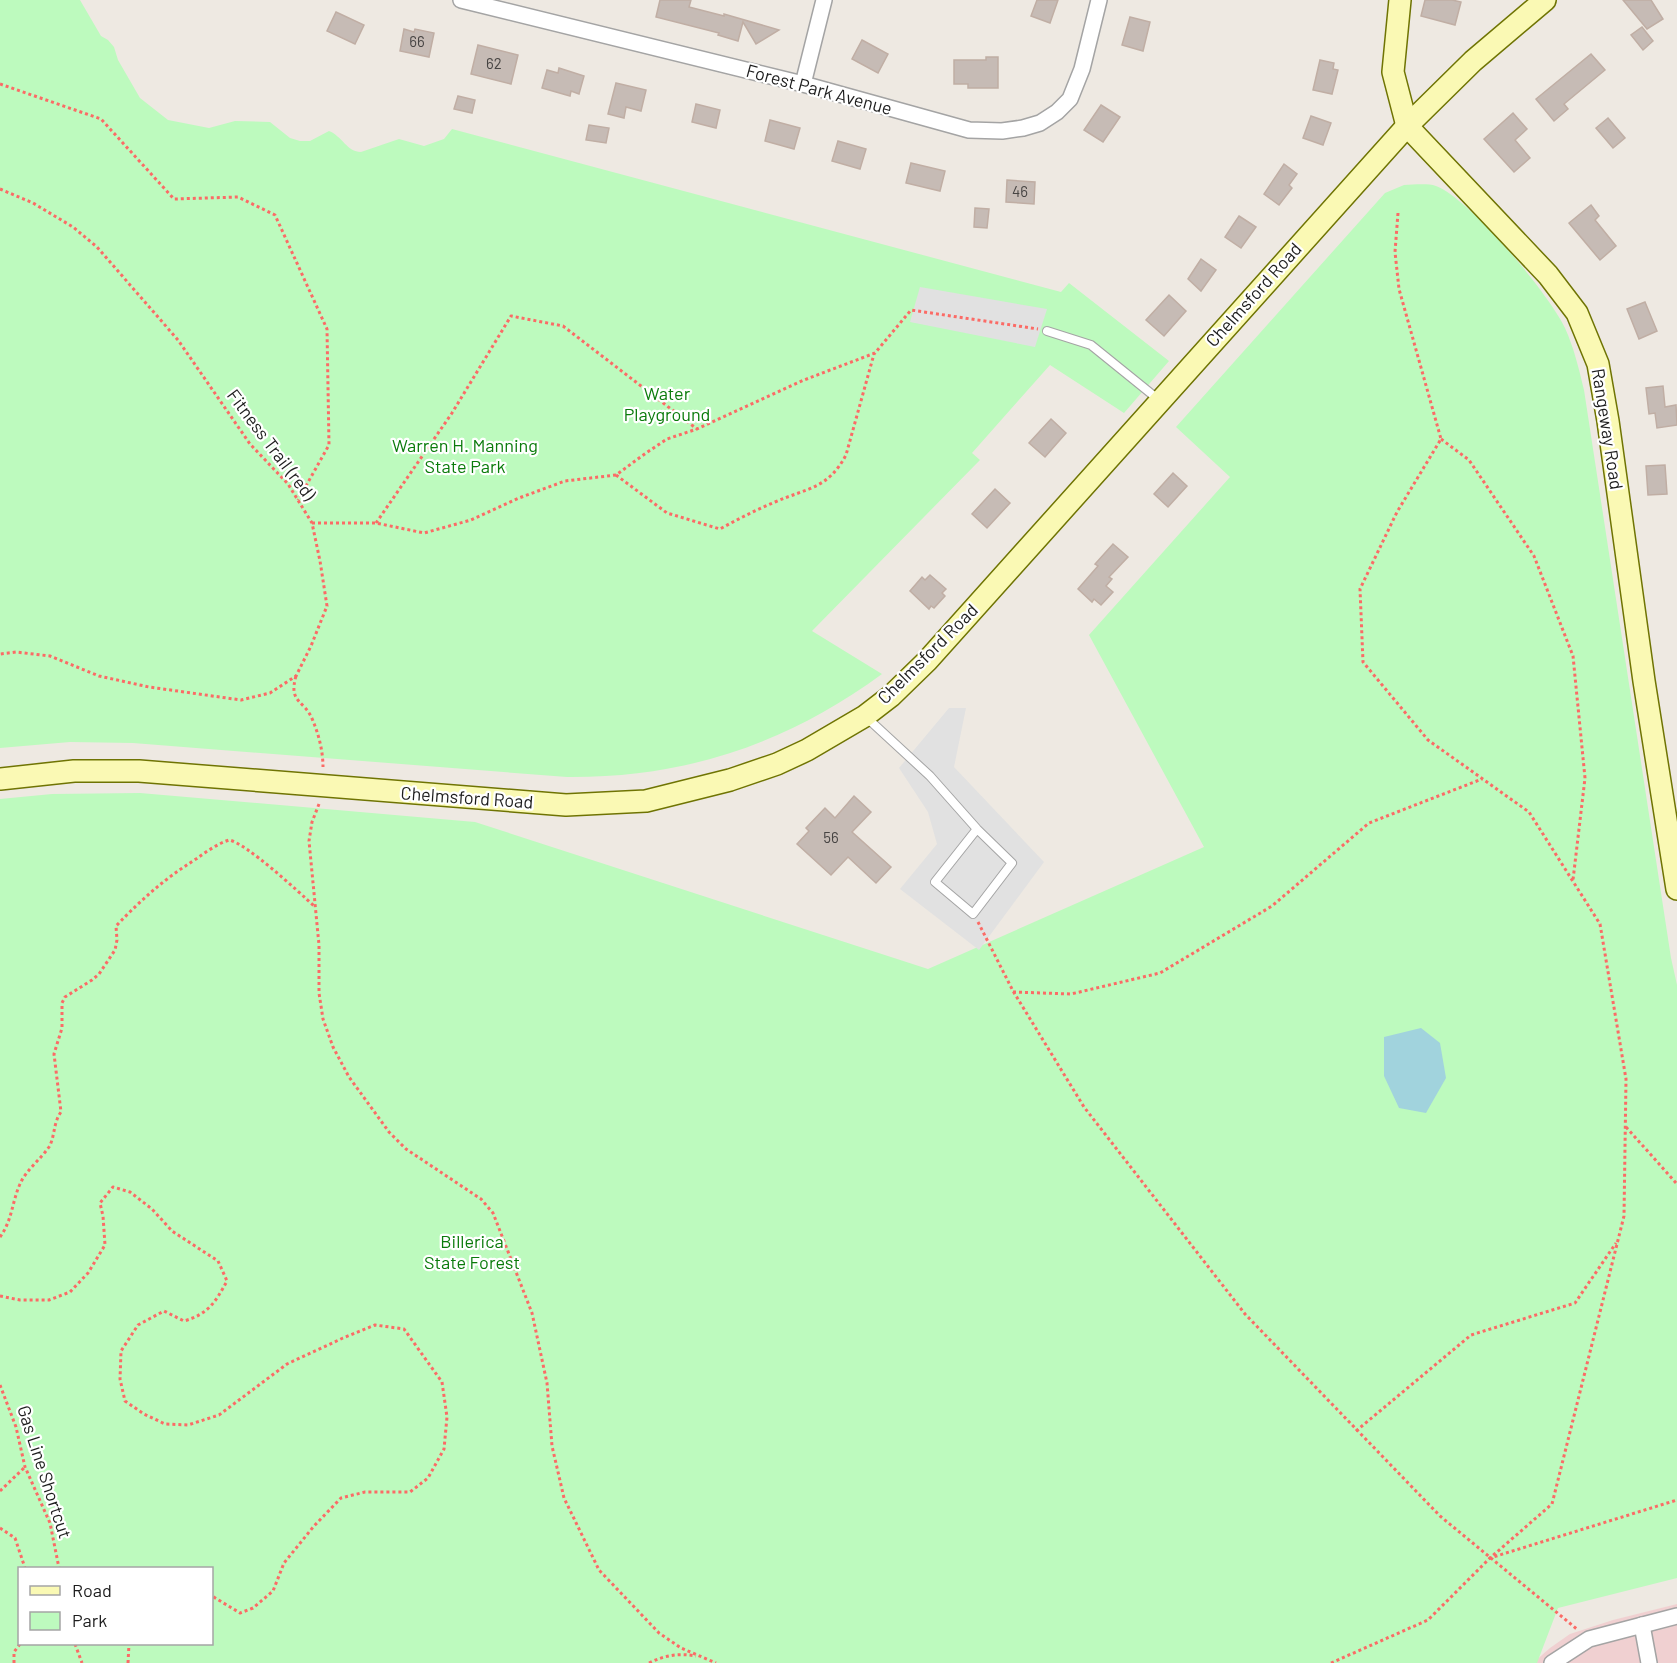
<svg xmlns="http://www.w3.org/2000/svg" width="1677" height="1663" font-family="Barlow,sans-serif">
<style>
.commercial{fill:#f0d0d1}
.park{fill:#bdfabe;fill-rule:evenodd}
.parking{fill:#e1e1e1}
.water{fill:#a1d3dd}
.building{fill:#c6bbb5;stroke:#c0aea4;stroke-width:1.5}
.lines{fill:none;stroke-linecap:round;stroke-linejoin:round}
.lane-casing{stroke:#a4a4a4;stroke-width:10}
.street-casing{stroke:#a4a4a4;stroke-width:18}
.secondary-casing{stroke:#6f7403;stroke-width:24}
.path{stroke:#fb6b66;stroke-width:3;stroke-dasharray:3 3;stroke-linecap:butt}
.lane{stroke:#fff;stroke-width:8}
.street{stroke:#fff;stroke-width:15}
.secondary{stroke:#faf9b4;stroke-width:21}
.labels{text-anchor:middle;stroke-width:4.5;stroke-linejoin:round;paint-order:stroke}
.number-label{font-size:15px;fill:#474443}
.street-label{font-size:18px;fill:#1d1d1d;stroke:#fff}
.park-label{font-size:18px;fill:#0a7b0b;stroke:#fff}
</style>
<rect width="100%" height="100%" fill="#eee9e2"/>
<!-- commercial -->
<polygon class="commercial" points="1677,1604 1677,1663 1533,1663 1550,1648 1570,1634 1613,1620"/>
<!-- park -->
<g class="park">
<path d="M0,0H80L101,36L108,40L114,47L118,60L140,98L168,120L209,128L235,121L270,122L290,138L300,141H310L329,131C342,136 347,152 361,152L399,139L424,146L444,139L452,129L1061,292L1069,283L1169,361L1124,413L1050,365L972,453L980,460L812,631L882,674C786,744 686,778 567,777L133,743L70,742L0,748Z"/>
<path d="M1404,185C1413,185 1427,183 1436,186C1469,198 1550,295 1565,328C1574,348 1579,369 1584,390L1671,958L1677,985V1578L1558,1608L1537,1663H0V799L52,794L140,793L475,822L928,969L1204,847L1089,635L1230,477L1176,427L1385,193ZM20,1568H212V1644H20Z"/>
</g>
<!-- parking -->
<g class="parking">
<polygon points="920,287 1047,309 1035,347 910,322"/>
<polygon points="949,708 966,708 954,767 1044,862 979,950 900,889 937,844 928,812 899,768"/>
</g>
<!-- water -->
<polygon class="water" points="1421,1028 1440,1043 1446,1078 1426,1113 1399,1108 1384,1076 1384,1037"/>
<!-- building -->
<g class="building">
<polygon points="660,0 691,0 689,7 724,16 724,14 779,30 756,44 743,22 738,41 718,35 719,33 656,17"/>
<polygon points="1037,0 1058,0 1050,23 1031,16"/>
<polygon points="1425,0 1452,0 1461,2 1455,25 1421,16"/>
<polygon points="1623,0 1651,0 1663,19 1647,29"/>
<polygon points="336,12 364,25 355,44 327,31"/>
<polygon points="1130,17 1150,22 1143,51 1122,45"/>
<polygon points="1642,27 1653,41 1643,50 1631,35"/>
<polygon points="404,29 414,32 415,29 434,33 429,57 400,51"/>
<polygon points="862,40 888,54 878,73 852,59"/>
<polygon points="478,45 518,55 511,84 471,74"/>
<polygon points="1591,54 1605,70 1564,104 1568,109 1554,121 1536,99"/>
<polygon points="986,57 998,57 998,88 968,88 968,84 954,84 954,60 986,60"/>
<polygon points="1320,60 1334,63 1333,69 1338,70 1332,94 1313,90"/>
<polygon points="559,68 584,76 579,94 571,91 570,96 542,88 547,70 558,73"/>
<polygon points="616,83 646,90 641,111 626,107 624,118 608,114"/>
<polygon points="458,96 475,100 472,113 454,109"/>
<polygon points="696,104 720,110 716,128 692,122"/>
<polygon points="1101,105 1120,117 1103,142 1084,130"/>
<polygon points="1513,113 1527,129 1515,140 1530,158 1514,172 1484,139"/>
<polygon points="1311,116 1331,123 1323,145 1303,138"/>
<polygon points="1608,118 1625,138 1613,148 1596,128"/>
<polygon points="770,120 800,128 794,149 765,141"/>
<polygon points="589,125 609,128 606,143 586,140"/>
<polygon points="838,141 866,149 860,169 832,161"/>
<polygon points="911,163 945,171 940,191 906,183"/>
<polygon points="1284,164 1297,174 1289,185 1292,188 1279,205 1264,194"/>
<polygon points="1007,180 1035,182 1034,204 1006,202"/>
<polygon points="1591,205 1599,216 1595,220 1616,246 1600,260 1569,223"/>
<polygon points="975,208 989,209 987,228 974,227"/>
<polygon points="1239,216 1256,227 1241,248 1225,237"/>
<polygon points="1201,259 1216,270 1201,291 1188,279"/>
<polygon points="1169,295 1186,311 1164,336 1146,320"/>
<polygon points="1645,302 1657,331 1639,339 1627,309"/>
<polygon points="1663,386 1665,407 1676,405 1677,425 1657,428 1655,413 1649,414 1646,388"/>
<polygon points="1051,419 1066,433 1045,457 1029,443"/>
<polygon points="1665,465 1667,494 1648,495 1646,466"/>
<polygon points="1173,473 1187,486 1168,507 1154,494"/>
<polygon points="995,489 1010,503 987,528 972,514"/>
<polygon points="1113,544 1128,557 1109,577 1112,579 1106,586 1113,592 1101,605 1094,599 1092,602 1078,589 1098,566 1095,564"/>
<polygon points="930,575 946,589 942,593 945,596 934,608 931,606 929,609 910,591 922,577 925,580"/>
<polygon points="854,796 871,812 852,832 891,867 876,883 848,857 831,875 797,844 809,831 806,828 825,808 835,818"/>
</g>
<g class="lines">
<defs>
<g id="lane">
<polyline points="1047,331 1091,345 1159,400"/>
<polyline points="866,717 930,776 977,829 1012,863 973,914 935,882 977,829"/>
</g>
<g id="street">
<polyline points="461,0 803,84 969,130 1002,131 1023,128 1040,123 1057,112 1070,99 1082,69 1099,0"/>
<polyline points="803,84 824,0"/>
<polyline points="1642,1625 1649,1663"/>
<polyline points="1552,1663 1589,1639 1677,1616"/>
</g>
<g id="secondary">
<polyline points="1400,0 1393,72 1407,126 1548,275 1577,313 1598,364 1608,421 1644,681 1677,889"/>
<polyline points="0,779 74,771 139,771 566,805 646,801 730,780 777,764 807,750 865,716 891,696 927,661 1407,126 1473,61 1545,0"/>
</g>
</defs>
<!-- lane casing -->
<use href="#lane" class="lane-casing"/>
<!-- street casing -->
<use href="#street" class="street-casing"/>
<!-- secondary casing -->
<use href="#secondary" class="secondary-casing"/>
<!-- path -->
<g class="path">
<polyline points="0,84 101,119 174,199 238,197 275,215 327,329 329,445 298,500"/>
<polyline points="0,189 33,203 73,227 97,247 178,340 250,444 288,484 312,523 320,561 327,606 311,646 296,676 270,693 241,700 149,687 99,676 50,656 16,652 0,654"/>
<polyline points="1398,213 1395,252 1399,289 1441,439 1397,512 1360,589 1363,662 1428,740 1529,812 1600,924 1626,1079 1624,1216 1552,1504 1490,1558 1677,1500"/>
<polyline points="1441,439 1469,460 1534,556 1573,656 1585,778 1573,880"/>
<path d="M616,475L667,513L720,529C738,519 756,510 775,502C807,488 828,489 846,455L874,354"/>
<polyline points="312,523 376,523 424,533 471,520 519,498 565,481 616,475 646,453 667,439 697,429 804,380 875,353 911,310 1038,329"/>
<polyline points="376,523 452,413 511,316 563,326 697,429"/>
<path d="M296,676C288,704 305,699 313,721C319,735 323,752 323,767"/>
<polyline points="319,804 312,822 309,841 319,945 319,993 323,1019 333,1047 349,1077 389,1132 406,1149 481,1199 493,1213 532,1313 547,1383 552,1446 564,1498 599,1570 659,1633 681,1648 716,1663"/>
<polyline points="978,922 1013,991 1084,1107 1245,1314 1440,1516 1578,1630"/>
<polyline points="1013,992 1071,994 1160,973 1272,906 1369,823 1482,779"/>
<polyline points="1626,1127 1677,1184"/>
<path d="M0,1237C12,1221 12,1202 20,1184C26,1170 40,1160 49,1147C55,1137 53,1123 61,1112L54,1054L62,1028V1003L65,997L92,980L99,974L115,950L117,940L116,926C143,898 163,880 196,859C206,852 217,844 229,840C246,843 299,892 314,906"/>
<path d="M0,1296L20,1300H49L70,1292L88,1273L105,1245L103,1216L100,1203L113,1187L130,1192L152,1209L172,1231L218,1261L227,1281C215,1303 208,1314 184,1321L164,1311L138,1325L121,1351L120,1379L125,1401L144,1414L165,1424L188,1425L219,1415L287,1364L343,1338L375,1325L404,1329L442,1382L447,1417L444,1449L428,1478L410,1492H365L341,1498L314,1526L284,1563L273,1591L253,1608L240,1613L212,1596"/>
<polyline points="0,1385 16,1427 25,1467 50,1523 59,1568"/>
<polyline points="1356,1431 1471,1335 1575,1303 1616,1243"/>
<polyline points="0,1491 25,1467"/>
<polyline points="0,1528 15,1538 25,1568"/>
<polyline points="75,1644 82,1663"/>
<polyline points="14,1663 14,1652 20,1644"/>
<polyline points="128,1663 129,1644"/>
<path d="M649,1663C665,1655 679,1653 696,1656"/>
<polyline points="1331,1663 1428,1620 1490,1558"/>
</g>
<!-- lane -->
<use href="#lane" class="lane"/>
<!-- street -->
<use href="#street" class="street"/>
<!-- secondary -->
<use href="#secondary" class="secondary"/>
</g>
<g class="labels">
<!-- number labels -->
<g class="number-label">
<text x="417" y="47">66</text>
<text x="494" y="69">62</text>
<text x="1020" y="197">46</text>
<text x="831" y="843">56</text>
</g>
<!-- street labels -->
<g class="street-label">
<text transform="translate(819 90) rotate(15)" y="6">Forest Park Avenue</text>
<text transform="translate(1254 295) rotate(-48)" y="6">Chelmsford Road</text>
<text transform="translate(1607 429) rotate(81)" y="6">Rangeway Road</text>
<text transform="translate(271 445) rotate(53)" y="6">Fitness Trail (red)</text>
<text transform="translate(928 654) rotate(-45)" y="6">Chelmsford Road</text>
<text transform="translate(467 798) rotate(4)" y="6">Chelmsford Road</text>
<text transform="translate(44 1472) rotate(72)" y="6">Gas Line Shortcut</text>
</g>
<!-- park labels -->
<g class="park-label">
<text x="667" y="400">Water<tspan x="667" dy="21">Playground</tspan></text>
<text x="465" y="452">Warren H. Manning<tspan x="465" dy="21">State Park</tspan></text>
<text x="472" y="1248">Billerica<tspan x="472" dy="21">State Forest</tspan></text>
</g>
</g>
<!-- legend -->
<rect x="18" y="1567" width="195" height="78" fill="#ffffff" stroke="#a5a5a5" stroke-width="1.5"/>
<rect x="30" y="1586" width="30" height="9" fill="#faf9b4" stroke="#a5a5a5" stroke-width="1.5"/>
<text x="72" y="1597" font-size="18" fill="#1d1d1d">Road</text>
<rect x="30" y="1612" width="30" height="18" fill="#bdfabe" stroke="#a5a5a5" stroke-width="1.5"/>
<text x="72" y="1627" font-size="18" fill="#1d1d1d">Park</text>
</svg>
